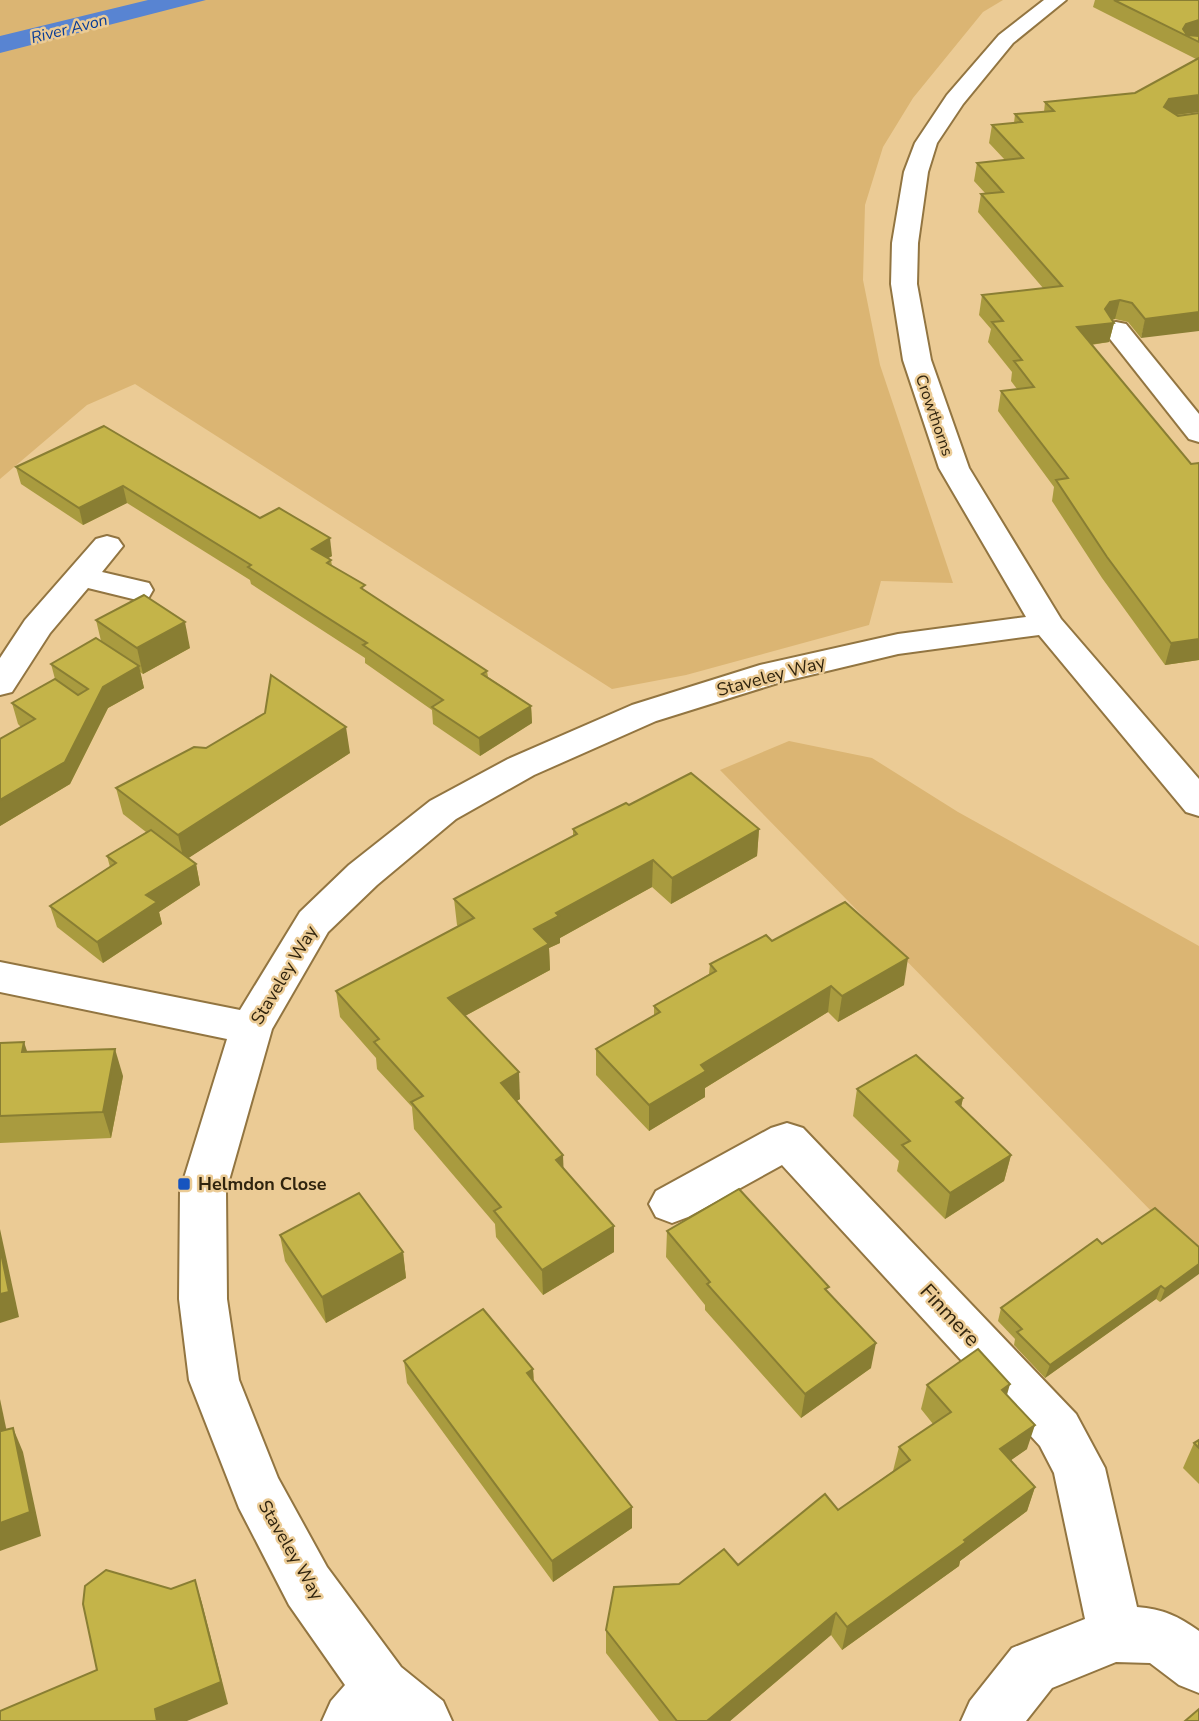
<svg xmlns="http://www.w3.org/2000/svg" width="1199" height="1721" font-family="'Nunito Sans',sans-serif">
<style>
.green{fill:#dbb573}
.water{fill:#5884d2}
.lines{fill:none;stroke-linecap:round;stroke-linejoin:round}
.street-casing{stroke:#927541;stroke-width:4}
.street{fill:#fff;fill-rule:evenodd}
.wall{fill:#a99b3f}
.shaded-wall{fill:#897e33}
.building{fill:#c4b449;stroke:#897e33;stroke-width:2}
.poi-dot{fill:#1754bf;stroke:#ebcb95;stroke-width:2.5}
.labels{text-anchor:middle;stroke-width:5;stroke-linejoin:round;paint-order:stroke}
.far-water-label{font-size:16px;font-style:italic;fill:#083c97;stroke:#ebcb95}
.far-street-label{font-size:16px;fill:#30240e;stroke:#ebcb95}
.street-label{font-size:18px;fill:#30240e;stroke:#ebcb95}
.poi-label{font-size:18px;font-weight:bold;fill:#30240e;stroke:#ebcb95;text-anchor:start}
.near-street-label{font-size:21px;fill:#30240e;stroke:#ebcb95}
</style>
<rect width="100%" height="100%" fill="#ebcb95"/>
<!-- green -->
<g class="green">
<polygon points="0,0 1003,0 983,12 913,98 883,147 865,205 863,280 880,365 953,583 881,581 869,625 686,675 612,689 135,384 87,405 0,479"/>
<polygon points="789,741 872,758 958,812 1199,946 1199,1260 720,770"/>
</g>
<!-- water -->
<polygon class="water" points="148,0 206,0 0,53 0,36"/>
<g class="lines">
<defs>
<g id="street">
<polygon points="1044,0 1066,0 1013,43 963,104 937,143 928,172 918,243 917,284 931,360 969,468 1061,619 1199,779 1199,816 1186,812 1039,635 898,654 781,682 656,721 534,775 456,819 377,885 328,932 272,1029 226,1191 227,1299 239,1380 278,1478 327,1567 401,1667 443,1701 452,1721 322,1721 331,1701 345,1685 289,1605 239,1508 189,1380 179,1299 180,1191 227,1039 0,992 0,962 240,1010 300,912 349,865 430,801 508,759 632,705 760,665 898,634 1026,617 939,468 903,360 891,284 892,243 904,172 915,143 947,95 999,35"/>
<polygon points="1116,322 1126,324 1199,414 1199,442 1189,439 1103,330 1106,324"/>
<polygon points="107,536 118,539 123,546 102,572 149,583 153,590 149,597 137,600 88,588 50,633 12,692 0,695 0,658 25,620 96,539"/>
<path d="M787,1123L803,1128L1076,1414L1105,1468L1137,1607C1163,1609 1178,1616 1199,1631V1693L1179,1685L1150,1663L1116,1662L1052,1688L1026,1721H961L970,1701L1012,1648L1085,1619L1054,1473L1040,1446L782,1165L688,1217L672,1223L656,1217L649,1204L656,1191L771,1128Z"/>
</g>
</defs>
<!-- street casing -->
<use href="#street" class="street-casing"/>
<!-- street -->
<use href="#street" class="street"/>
</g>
<!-- wall -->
<g class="wall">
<polygon points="1095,0 1199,0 1199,112 1177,115 1199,113 1141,338 1128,322 1115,319 1112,320 1114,323 1109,342 1091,345 1199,660 1165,665 1102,578 1052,501 1054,487 998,411 1001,391 1017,389 1011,381 1012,372 988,342 991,329 979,315 982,295 1043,288 978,212 981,194 985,193 974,181 977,163 1005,160 989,143 992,125 1014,123 1015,114 1044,112 1045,102 1135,93 1196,59 1093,7"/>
<polygon points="104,426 260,518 332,556 328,558 331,560 332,566 365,591 487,671 488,677 531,706 532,723 480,756 433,724 432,710 365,663 365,658 251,584 250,580 127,503 83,525 21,484 16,467"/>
<polygon points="96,620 190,648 143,674 140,672 144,688 108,708 70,784 0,826 0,739 21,727 18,724 12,703 55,679 51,664 101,641"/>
<polygon points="350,753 188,858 196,864 200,885 159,912 162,924 103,963 57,927 50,906 110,867 107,856 146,832 123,814 116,788"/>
<polygon points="629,805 759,829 757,856 671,904 652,887 560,938 560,943 549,948 550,970 465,1016 520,1099 516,1101 563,1168 614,1252 543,1295 496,1237 495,1224 414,1129 412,1107 377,1069 376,1058 340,1017 336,991 458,926 457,925 454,899 573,836 573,829"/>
<polygon points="772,941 904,985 838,1022 828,1012 705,1088 705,1097 649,1131 596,1075 596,1049 654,1016 654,1006 709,974 710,964"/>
<polygon points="0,1043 28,1052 123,1076 111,1138 0,1143"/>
<polygon points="857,1089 963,1098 961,1107 1011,1155 1004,1181 945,1219 897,1171 899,1161 853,1116"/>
<polygon points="667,1231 828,1293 871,1368 801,1418 705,1310 705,1305 666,1257"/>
<polygon points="280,1235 403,1252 406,1278 326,1323 285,1261"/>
<polygon points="1102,1244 1199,1247 1160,1302 1156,1299 1045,1378 1014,1345 1015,1339 998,1321 1001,1308"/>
<polygon points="404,1361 533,1369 534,1382 632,1507 632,1528 553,1582 407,1383"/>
<polygon points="927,1385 1007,1395 1027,1449 1011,1460 1035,1487 1027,1511 960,1561 959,1566 842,1650 831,1635 730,1721 659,1721 606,1653 606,1630 679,1584 738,1565 838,1510 893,1471 899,1447 933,1424 921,1409"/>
<polygon points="1199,1440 1199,1484 1183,1468 1194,1443"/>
</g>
<!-- shaded-wall -->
<g class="shaded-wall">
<polygon points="1199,20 1199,35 1191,38 1182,33 1183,29 1186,24"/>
<polygon points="1199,95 1199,112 1166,116 1164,107 1169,99"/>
<polygon points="1120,300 1115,319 1105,321 1114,323 1109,342 1073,347 1077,327 1105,309 1110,302"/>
<polygon points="1199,312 1199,331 1141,338 1145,319"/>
<polygon points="123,486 127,503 83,525 79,508"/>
<polygon points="330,538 332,556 314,566 312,549"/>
<polygon points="185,622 190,648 143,674 137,648"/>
<polygon points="1199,639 1199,660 1165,665 1171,643"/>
<polygon points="139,666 144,688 108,708 70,784 0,826 0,800 103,687"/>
<polygon points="531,706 532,723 480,756 479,738"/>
<polygon points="346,727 350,753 184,861 178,835"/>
<polygon points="759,829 757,856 671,904 672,878"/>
<polygon points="653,860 652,887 560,938 560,943 549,948 550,970 450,1024 448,998 556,913"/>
<polygon points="196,864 200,885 159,912 162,924 103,963 97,942 146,895"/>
<polygon points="908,958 904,985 838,1022 842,996"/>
<polygon points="831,986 828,1012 705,1088 705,1097 649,1131 649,1105 701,1065"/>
<polygon points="24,1042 33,1069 22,1052"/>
<polygon points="115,1049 123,1076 111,1138 103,1112"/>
<polygon points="519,1072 520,1099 502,1110 501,1083"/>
<polygon points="963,1098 957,1125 956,1102"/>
<polygon points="563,1155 564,1181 556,1160"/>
<polygon points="1011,1155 1004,1181 945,1219 950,1193"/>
<polygon points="614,1226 614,1252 543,1295 542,1270"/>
<polygon points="0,1229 19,1317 0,1323"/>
<polygon points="403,1252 406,1278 326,1323 322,1297"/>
<polygon points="1199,1264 1199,1274 1160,1302 1165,1289"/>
<polygon points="1161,1286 1156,1299 1045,1378 1050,1365"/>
<polygon points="876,1343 871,1368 801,1418 805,1394"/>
<polygon points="533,1369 534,1391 527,1373"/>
<polygon points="1010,1384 1003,1409 1002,1390"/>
<polygon points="0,1399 12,1456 1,1431 0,1425"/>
<polygon points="1035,1425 1027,1449 993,1473 1000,1449"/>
<polygon points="13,1428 23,1452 41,1536 0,1551 0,1523"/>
<polygon points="1035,1487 1027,1511 960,1561 959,1566 842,1650 847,1627"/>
<polygon points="632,1507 632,1528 553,1582 552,1561"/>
<polygon points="195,1580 202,1603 228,1704 187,1721 157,1721 155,1709"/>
<polygon points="836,1613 831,1635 730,1721 707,1721"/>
</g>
<!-- building -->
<g class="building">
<polygon points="1114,0 1199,0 1199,20 1186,24 1183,29 1187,35 1199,36 1199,42"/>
<polygon points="1199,58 1199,95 1169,99 1164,107 1178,116 1199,113 1199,312 1145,319 1132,303 1120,300 1110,302 1105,309 1114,323 1077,327 1191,464 1199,463 1199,639 1171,643 1107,557 1056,480 1068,478 1001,391 1034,387 1014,361 1022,360 992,322 1003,321 982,295 1062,286 981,194 1003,192 977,163 1023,158 992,125 1022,122 1015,114 1054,111 1045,102 1135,93"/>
<polygon points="104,426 260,518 279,508 330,538 312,549 331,560 327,563 365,585 361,588 487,671 482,674 531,706 479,738 432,707 443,700 363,645 367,643 248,567 251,565 123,486 79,508 16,467"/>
<polygon points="144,595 185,622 137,648 96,620"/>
<polygon points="96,638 139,666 103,687 65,762 0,800 0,739 35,719 12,703 55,679 78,695 88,689 51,664"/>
<polygon points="271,675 346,727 178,835 116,788 194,747 206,748 265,713"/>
<polygon points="691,773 759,829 672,878 653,860 556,913 559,916 534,929 549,944 448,998 519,1072 501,1083 563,1155 556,1160 614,1226 542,1270 494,1211 501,1207 411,1102 423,1096 374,1042 379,1039 336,991 474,918 454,899 577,834 573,829 626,803 629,805"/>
<polygon points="151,830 196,864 146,895 157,902 97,942 50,906 116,863 107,856"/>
<polygon points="845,902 908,958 842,996 831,986 701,1065 706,1071 649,1105 596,1049 660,1012 654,1006 716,971 710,964 766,935 772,941"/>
<polygon points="24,1042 22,1052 115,1049 103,1112 0,1116 0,1043"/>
<polygon points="916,1055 963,1098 956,1102 1011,1155 950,1193 902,1145 910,1141 857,1089"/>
<polygon points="739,1189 829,1287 825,1289 876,1343 805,1394 707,1284 710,1282 667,1231"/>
<polygon points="359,1193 403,1252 322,1297 280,1235"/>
<polygon points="1155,1208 1199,1247 1199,1264 1165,1289 1161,1286 1050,1365 1017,1332 1022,1329 1001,1308 1097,1239 1102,1244"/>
<polygon points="0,1248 9,1292 0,1294"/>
<polygon points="483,1309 533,1369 527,1373 632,1507 552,1561 404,1361"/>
<polygon points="978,1349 1010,1384 1002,1390 1035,1425 1000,1449 1035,1487 964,1540 966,1542 847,1627 836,1613 707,1721 677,1721 606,1630 614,1587 679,1584 724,1549 738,1565 825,1494 838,1510 910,1460 899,1447 951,1412 927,1385"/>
<polygon points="0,1425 1,1431 13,1428 30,1512 0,1523"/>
<polygon points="1199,1440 1199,1448 1194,1443"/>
<polygon points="106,1570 171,1589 195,1580 221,1682 155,1709 157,1721 0,1721 0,1711 97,1670 83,1604 85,1586"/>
<polygon points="1199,1709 1199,1721 1185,1721"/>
</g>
<!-- markers -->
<rect class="poi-dot" x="177" y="1177" width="14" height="14" rx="3.5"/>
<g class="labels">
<!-- far-water labels -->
<g class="far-water-label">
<text transform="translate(69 28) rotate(-14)" y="6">River Avon</text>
</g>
<!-- far-street labels -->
<g class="far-street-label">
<text transform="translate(935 415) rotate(71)" y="6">Crowthorns</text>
</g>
<!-- street labels -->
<g class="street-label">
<text transform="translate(771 676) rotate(-15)" y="6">Staveley Way</text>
<text transform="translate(284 975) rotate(-59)" y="6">Staveley Way</text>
<text transform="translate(291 1550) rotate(60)" y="6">Staveley Way</text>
</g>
<!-- poi labels -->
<g class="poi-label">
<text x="198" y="1190">Helmdon Close</text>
</g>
<!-- near-street labels -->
<g class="near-street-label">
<text transform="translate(950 1315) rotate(47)" y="7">Finmere</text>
</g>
</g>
</svg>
